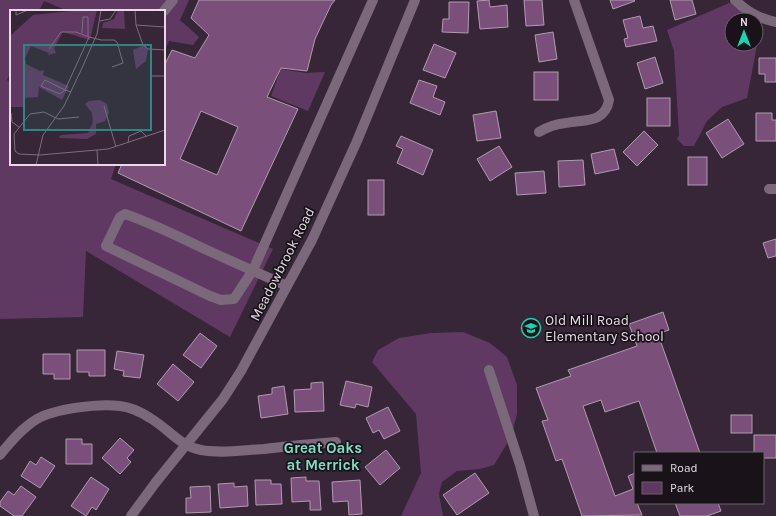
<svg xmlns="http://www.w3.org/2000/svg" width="776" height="516" font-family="Karla,sans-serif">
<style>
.green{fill:#603962;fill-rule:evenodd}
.building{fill:#7a507b;stroke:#b09bb0;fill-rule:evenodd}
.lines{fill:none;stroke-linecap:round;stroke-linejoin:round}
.minor{stroke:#7b687b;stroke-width:10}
.labels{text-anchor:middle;stroke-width:3.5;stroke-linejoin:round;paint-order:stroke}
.street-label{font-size:14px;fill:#e6dbe6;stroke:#191219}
.poi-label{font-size:14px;fill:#e6dbe6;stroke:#191219;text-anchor:start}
.neighbourhood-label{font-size:15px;font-weight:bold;fill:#7ddfc6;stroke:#191219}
.inset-road{fill:none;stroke:#7c6e7d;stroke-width:1}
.view{fill:#2f8580;fill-opacity:0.15;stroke:#2f8580;stroke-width:2}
.inset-edge{fill:none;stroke:#e6dbe6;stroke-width:2}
</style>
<rect width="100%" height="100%" fill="#362637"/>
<!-- green -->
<g class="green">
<polygon points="0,0 189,0 180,20 199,37 193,45 169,41 164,52 164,11 68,11 44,1 39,11 11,11 11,71 7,80 11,84 11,112 10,115 11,116 11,164 116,164 111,179 273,249 230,337 86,251 83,317 0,319"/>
<path d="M736,0L762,19L747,98L722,107L707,121L694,146H684L677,139L679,135L674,51L667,30ZM732,20H756V44H732Z"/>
<polygon points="281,69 306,73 325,72 308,111 271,96"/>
<polygon points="463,332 490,343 507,357 517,385 517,414 511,437 494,465 480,469 457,471 442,482 439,494 443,516 401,516 421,473 416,414 372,362 378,350 399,338 431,333"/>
</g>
<!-- building -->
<g class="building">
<path d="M199,0H335L331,5L315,39L307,71L281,68L267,97L298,109L241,231L118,173L122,164H164V66L172,50L195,58L209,35L191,18ZM201,111L238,127L217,175L180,159Z"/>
<polygon points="489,0 490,7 507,5 508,27 480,29 477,1"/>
<polygon points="524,0 542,0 544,25 526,26"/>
<polygon points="610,0 634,0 635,1 613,9"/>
<polygon points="670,0 692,0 696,14 675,20"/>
<polygon points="449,2 469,2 468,33 442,32 443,19 449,19"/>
<polygon points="640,16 643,28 653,26 657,41 626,47 624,39 628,38 623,20"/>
<polygon points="553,32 557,59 539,62 535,35"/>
<polygon points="434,44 456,53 445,78 423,70"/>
<polygon points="655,57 663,83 645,89 637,63"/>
<polygon points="759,58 776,58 776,82 765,82 765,74 759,74"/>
<rect x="534" y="72" width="24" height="28"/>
<polygon points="419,80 437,86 433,97 445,102 440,115 410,103"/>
<rect x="647" y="98" width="23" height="28"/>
<polygon points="496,111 501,138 477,141 473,115"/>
<polygon points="756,113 772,113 772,120 776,120 776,141 756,141"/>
<polygon points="728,119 744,144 722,158 706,133"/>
<polygon points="644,131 658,145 637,166 623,152"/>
<polygon points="401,136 433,150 423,175 397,163 403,149 396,146"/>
<polygon points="499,146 512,167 490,181 477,159"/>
<polygon points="614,149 619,169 595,174 591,154"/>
<rect x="688" y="157" width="19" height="28"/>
<polygon points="583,160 585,185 559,187 558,161"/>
<polygon points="544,171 546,193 517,195 515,173"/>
<rect x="368" y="180" width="16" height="35"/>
<polygon points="776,239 776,256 768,258 763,243"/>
<polygon points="663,312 669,330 658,334 700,453 657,453 639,401 605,412 601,400 583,406 615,496 633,489 628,476 635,473 635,503 637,503 642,515 582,516 562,459 556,461 542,421 548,420 536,388 571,376 568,370 637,346 629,324"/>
<polygon points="200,333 217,346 201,368 183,355"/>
<polygon points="77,350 105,350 105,376 89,376 89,372 77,372"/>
<polygon points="117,351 144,355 140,378 123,376 124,371 114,369"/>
<polygon points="43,354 70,354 70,379 54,379 54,374 43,374"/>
<polygon points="173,364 194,382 178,401 157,384"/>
<polygon points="346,381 372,387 368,407 356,404 355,408 340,405"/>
<polygon points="323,382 324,411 295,412 294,390 311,389 311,383"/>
<polygon points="284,386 288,414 261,418 258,396 272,394 272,388"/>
<polygon points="388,407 400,431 384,439 379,430 373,433 366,418"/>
<rect x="731" y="415" width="21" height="18"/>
<polygon points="754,435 776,435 776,458 763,458 763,453 754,453"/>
<polygon points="120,438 134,450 127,458 131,462 120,474 102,458"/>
<polygon points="66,439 82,439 82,444 92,444 92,464 66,464"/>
<polygon points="386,450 400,468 380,485 365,467"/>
<polygon points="41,457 55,466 40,488 21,476 30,461 36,465"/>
<polygon points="475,473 489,493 457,515 443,495"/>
<polygon points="91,477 109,489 96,510 92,507 86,516 71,506"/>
<polygon points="306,477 306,481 319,481 321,510 310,510 310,501 292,502 291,478"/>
<polygon points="255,480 271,480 271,484 281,484 282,504 256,505"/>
<polygon points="360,480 362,514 349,515 348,501 333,502 332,482"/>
<polygon points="234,483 234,487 247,486 248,506 220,508 218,484"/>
<polygon points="21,486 36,497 22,516 14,516 0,506 0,502 8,491 14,495"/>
<polygon points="210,486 211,512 186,513 186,498 191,498 190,487"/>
<polygon points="675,503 718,503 721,511 707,516 680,516"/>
</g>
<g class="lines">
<!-- minor -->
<g class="minor">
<path d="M735,0C747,12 760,19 776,22"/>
<polyline points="164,11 173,0"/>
<path d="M539,132C547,127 556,124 566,123C583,119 605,124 609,100L574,0"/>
<polyline points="769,189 776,189"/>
<path d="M287,286C261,274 235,263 209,251C181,238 154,224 125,214L120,217L106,246L210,296L221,300L234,299L253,270L373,0"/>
<polyline points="489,370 520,465 534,516"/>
<path d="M0,455C11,441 22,428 37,419C54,409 99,403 120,406C130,407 141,412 150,418C168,428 179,446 201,450C221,454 243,450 264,449C288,446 312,444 336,442"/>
<polyline points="131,516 156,482 223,399 241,371 312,240 357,141 415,0"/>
</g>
</g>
<!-- icons -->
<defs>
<symbol id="school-ring" viewBox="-11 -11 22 22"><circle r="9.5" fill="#191219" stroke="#16d5b3" stroke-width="1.5"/><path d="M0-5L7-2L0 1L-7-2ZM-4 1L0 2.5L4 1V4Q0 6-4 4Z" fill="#16d5b3"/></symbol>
</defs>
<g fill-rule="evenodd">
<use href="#school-ring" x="520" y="317" width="22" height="22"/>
</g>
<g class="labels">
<!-- street labels -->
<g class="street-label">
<text transform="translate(282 264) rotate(-63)" y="5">Meadowbrook Road</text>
</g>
<!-- poi labels -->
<g class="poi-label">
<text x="545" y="325">Old Mill Road<tspan x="545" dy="16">Elementary School</tspan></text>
</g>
<!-- neighbourhood labels -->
<g class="neighbourhood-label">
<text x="323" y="453">Great Oaks<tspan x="323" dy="17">at Merrick</tspan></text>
</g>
</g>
<!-- overview -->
<g transform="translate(10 10)">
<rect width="155" height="155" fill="#362637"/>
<path d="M71,0H87L80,30L53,22L44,38L46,43L38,45L39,43L21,36L15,48L16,54L30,61L34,60L33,65L59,76L52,90L29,77L28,87L14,88V97H0V26L23,5ZM108,0H114L115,19L92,18L93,13L104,9ZM134,35L138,39L136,51L126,59L123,40ZM90,90L97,94L99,103L95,111L86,114V124L77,129L50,128L49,126L52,125L78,123L83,112L82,103L75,94L79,91Z" fill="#603962"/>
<path class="inset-road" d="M6,0V5L18,0M20,0H38M125,0L126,15L133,35L138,39L155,40M90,11L100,9L106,0M126,15L155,17M72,23L73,7H78V26M39,39L51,22H66L79,27M140,66H155M61,82L55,80L50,84L31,76L35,70L55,80L79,27L91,30H104L107,32L113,53L102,57M94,96L106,137M1,103L2,112L9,117M69,107L48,109L34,102L20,104L4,124L5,141L9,144L30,145L98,139L155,120M118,133L119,126L131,121L136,126M87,140L88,155M26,155L33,125L54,96L72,58L87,24L91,0"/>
<path class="view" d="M14,35H141V120H14Z"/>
<rect width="155" height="155" class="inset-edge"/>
</g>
<!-- legend -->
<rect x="634" y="452" width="130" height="52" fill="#191219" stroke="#6b626b"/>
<rect x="642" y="465" width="20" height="6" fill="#7b687b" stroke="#6b626b"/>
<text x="670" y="472" font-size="12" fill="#e6dbe6">Road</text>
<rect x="642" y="482" width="20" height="12" fill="#603962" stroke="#6b626b"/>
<text x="670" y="492" font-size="12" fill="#e6dbe6">Park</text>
<!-- north arrow -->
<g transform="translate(744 32)"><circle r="19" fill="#191219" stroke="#6b626b"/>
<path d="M0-3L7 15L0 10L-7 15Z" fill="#16d5b3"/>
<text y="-6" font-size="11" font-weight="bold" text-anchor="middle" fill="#e6dbe6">N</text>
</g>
</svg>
